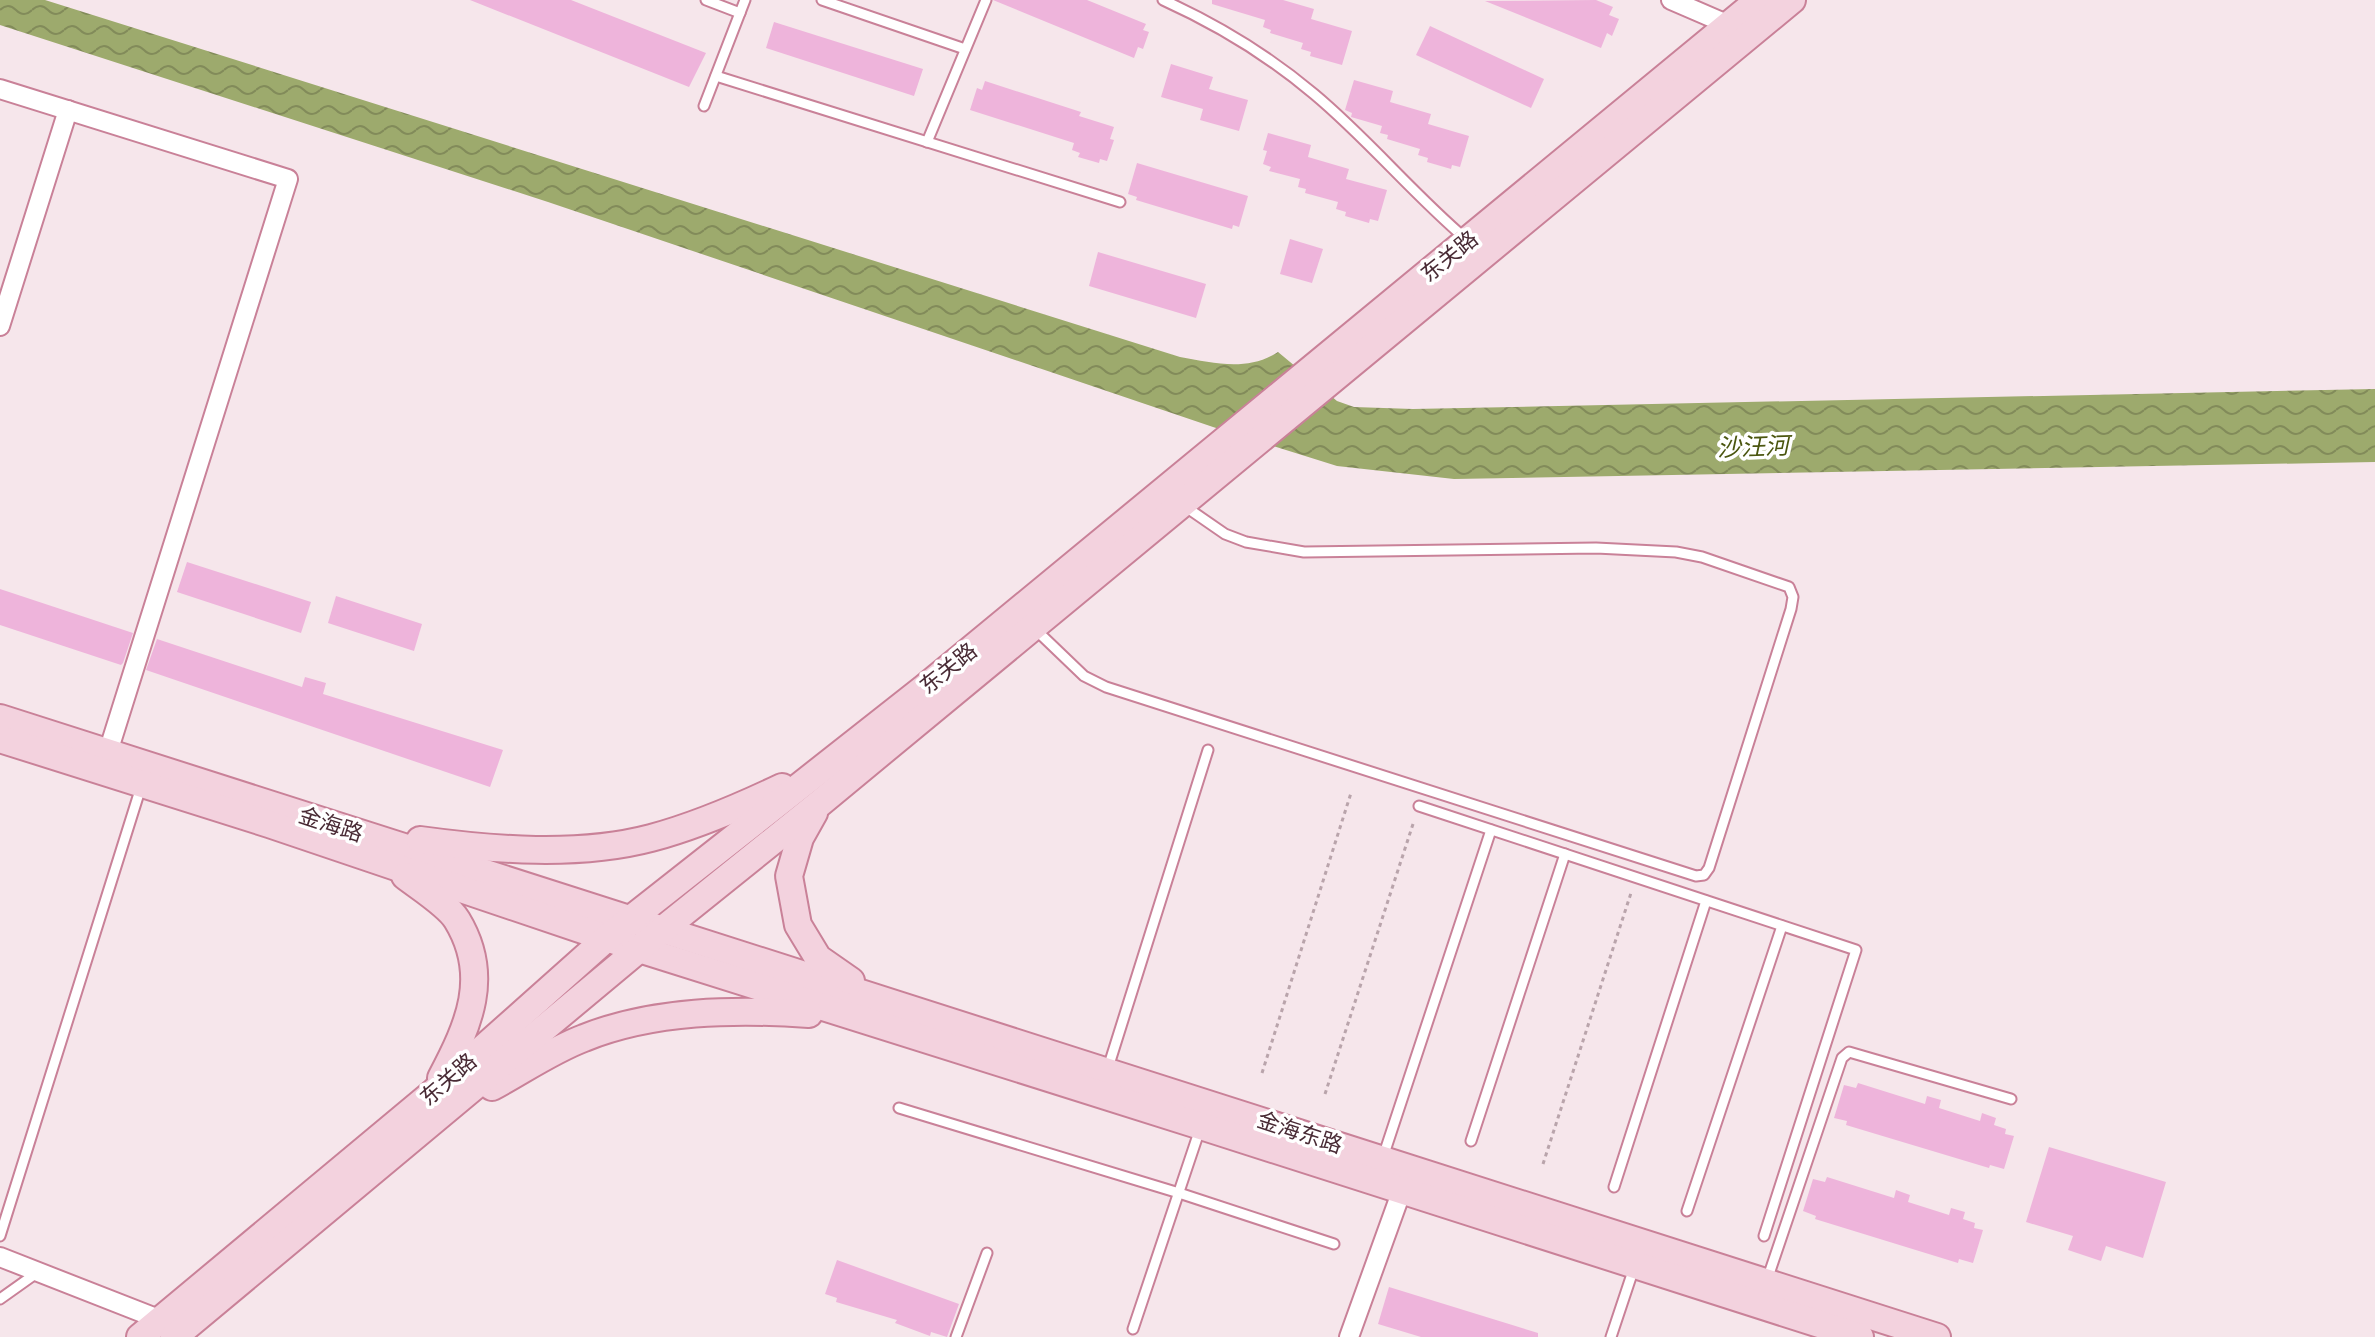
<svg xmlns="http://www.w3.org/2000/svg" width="2375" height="1337" font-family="'Roboto Condensed','Noto Sans SC',sans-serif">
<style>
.water{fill:url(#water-waves)}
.building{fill:#eeb4db}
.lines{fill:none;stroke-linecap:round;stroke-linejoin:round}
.lane-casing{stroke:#c98198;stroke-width:13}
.street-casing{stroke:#c98198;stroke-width:22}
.secondary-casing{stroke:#c98198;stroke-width:30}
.path{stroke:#b9a4ab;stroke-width:3;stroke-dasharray:4 4;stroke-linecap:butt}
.lane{stroke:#fff;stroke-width:9}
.street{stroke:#fff;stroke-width:18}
.secondary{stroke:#f3d2de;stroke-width:26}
.labels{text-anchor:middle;stroke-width:7;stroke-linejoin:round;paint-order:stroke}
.street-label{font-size:22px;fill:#492b35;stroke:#fff}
.water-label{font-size:24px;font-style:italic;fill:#4b5610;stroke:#fff}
</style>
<defs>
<pattern id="water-waves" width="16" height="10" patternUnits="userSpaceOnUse" patternTransform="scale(2)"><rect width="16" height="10" fill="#9daa6d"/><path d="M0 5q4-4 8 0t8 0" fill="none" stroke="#828b5a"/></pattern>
</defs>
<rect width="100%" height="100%" fill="#f6e6eb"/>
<!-- water -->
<path class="water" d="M0,0H45L1180,357C1214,363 1247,372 1278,352L1337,401L1354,407L1413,409L2375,389V462L1454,479L1337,466L1213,427L548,202L0,25Z"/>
<!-- building -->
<g class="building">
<polygon points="470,0 571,0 706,53 689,87"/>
<polygon points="993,0 1087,0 1146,24 1143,30 1149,32 1143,49 1138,47 1134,58"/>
<polygon points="1212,0 1283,0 1314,9 1311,19 1352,31 1342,65 1310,56 1311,52 1301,49 1303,43 1270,33 1271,30 1263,27 1265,20 1212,4"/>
<polygon points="1596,0 1613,7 1609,15 1619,19 1612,36 1607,33 1601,48 1485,1"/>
<polygon points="774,22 923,69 914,96 766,48"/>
<polygon points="1430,26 1544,79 1531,108 1416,55"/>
<polygon points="1171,64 1213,77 1209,89 1248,100 1239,131 1200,120 1203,109 1161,97"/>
<polygon points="1354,80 1393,91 1390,102 1431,114 1428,124 1469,136 1460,167 1452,165 1451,169 1427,162 1428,158 1418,155 1420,149 1387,139 1388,135 1380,133 1382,126 1351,117 1352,113 1345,110"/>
<polygon points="985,81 1081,112 1079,116 1114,127 1110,139 1114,140 1107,161 1100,159 1099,163 1078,157 1080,153 1072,150 1074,143 970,110 977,88 982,90"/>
<polygon points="1268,133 1311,145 1308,157 1349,169 1346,179 1387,190 1378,221 1370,219 1369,223 1345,216 1346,212 1336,209 1338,202 1305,193 1306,189 1298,187 1300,179 1269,171 1271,167 1263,164 1267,151 1263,150"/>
<polygon points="1137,163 1248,196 1239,227 1233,225 1232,229 1136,200 1137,197 1128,194"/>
<polygon points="1290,239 1323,249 1312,283 1280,274"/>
<polygon points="1098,252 1206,284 1196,318 1089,286"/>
<polygon points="187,562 311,602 301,633 177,592"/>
<polygon points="0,589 133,633 123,663 121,665 0,625"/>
<polygon points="336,596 422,624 414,651 328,623"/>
<polygon points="157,639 302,687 305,677 326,683 323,694 503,750 490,787 146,670"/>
<polygon points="1858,1083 1925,1104 1927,1096 1941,1100 1939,1108 1980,1121 1982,1113 1996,1118 1994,1125 2006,1129 2005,1134 2014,1136 2004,1169 1990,1165 1989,1168 1846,1125 1847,1121 1834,1118 1844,1085 1856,1088"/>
<polygon points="2049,1147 2166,1182 2143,1258 2106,1246 2101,1261 2068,1250 2073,1236 2026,1222"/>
<polygon points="1827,1177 1894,1198 1896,1190 1910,1195 1908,1202 1949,1215 1951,1208 1965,1212 1963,1219 1975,1223 1974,1228 1983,1230 1973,1263 1959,1259 1958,1263 1815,1219 1816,1216 1803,1211 1813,1179 1825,1182"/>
<polygon points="837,1260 959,1304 947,1337 931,1332 930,1336 895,1323 897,1320 836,1302 837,1298 825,1294"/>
<polygon points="1389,1287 1538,1333 1538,1337 1421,1337 1378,1324"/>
</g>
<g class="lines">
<defs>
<g id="lane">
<polyline points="706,0 740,13"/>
<polyline points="822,0 965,49"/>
<path d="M1163,0C1216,24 1269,56 1314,94C1368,139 1413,194 1466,239"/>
<polyline points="716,76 1120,202"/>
<polyline points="704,106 745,0"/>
<polyline points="927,142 986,0"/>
<polyline points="1035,629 1084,676 1106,687 1696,876 1704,875 1709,868 1791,609 1793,597 1789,587 1702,557 1676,552 1596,548 1304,552 1246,542 1225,534 1183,505"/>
<polyline points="1419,806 1856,950 1764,1236"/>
<polyline points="1107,1071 1208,750"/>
<polyline points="899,1108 1179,1193 1334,1244"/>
<polyline points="1471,1141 1565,854"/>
<polyline points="1383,1157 1491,830"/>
<polyline points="1614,1187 1706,901"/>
<polyline points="1687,1211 1782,926"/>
<polyline points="0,1236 141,787"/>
<polyline points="1767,1280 1842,1058 1849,1052 2011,1099"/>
<polyline points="0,1299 38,1272"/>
<polyline points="1133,1329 1200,1129"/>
<polyline points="956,1337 987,1253"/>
<polyline points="1611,1337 1634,1268"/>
</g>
<g id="street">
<polyline points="1671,0 1729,25"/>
<polyline points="0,89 288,179 108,752"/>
<polyline points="0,326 68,110"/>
<polyline points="0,1257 161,1320"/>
<polyline points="1349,1337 1402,1190"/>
</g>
<g id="secondary">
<polyline points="0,718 1937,1337"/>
<polyline points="0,739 269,824 639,949 1201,1126 1860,1337"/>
<polyline points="814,813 800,838 789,876 798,925 818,958 851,981"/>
<path d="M420,840C493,850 579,857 651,838C696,826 740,807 782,787"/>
<path d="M405,876C419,887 448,905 457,920C491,976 469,1025 441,1078"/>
<path d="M492,1087C522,1071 552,1050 584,1038C653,1010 736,1009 809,1014"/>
<polyline points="140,1337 434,1092 608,937 923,689 1759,0"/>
<polyline points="174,1337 662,930 820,803 1792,0"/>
</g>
</defs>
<!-- lane casing -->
<use href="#lane" class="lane-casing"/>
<!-- street casing -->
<use href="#street" class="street-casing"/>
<!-- secondary casing -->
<use href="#secondary" class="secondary-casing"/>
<!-- path -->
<g class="path">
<polyline points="1262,1073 1351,793"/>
<polyline points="1325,1094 1414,821"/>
<polyline points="1543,1164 1631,893"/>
</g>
<!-- lane -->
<use href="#lane" class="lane"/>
<!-- street -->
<use href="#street" class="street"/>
<!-- secondary -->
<use href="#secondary" class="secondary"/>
</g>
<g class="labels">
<!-- street labels -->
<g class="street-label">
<text transform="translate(1449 256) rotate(-39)" y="8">东关路</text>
<text transform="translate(948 668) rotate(-39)" y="8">东关路</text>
<text transform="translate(331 824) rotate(18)" y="8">金海路</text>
<text transform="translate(448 1079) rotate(-41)" y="8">东关路</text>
<text transform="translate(1300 1132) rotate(18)" y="8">金海东路</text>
</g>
<!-- water labels -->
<g class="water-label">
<text transform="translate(1753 447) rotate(-2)" y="8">沙汪河</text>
</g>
</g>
</svg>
